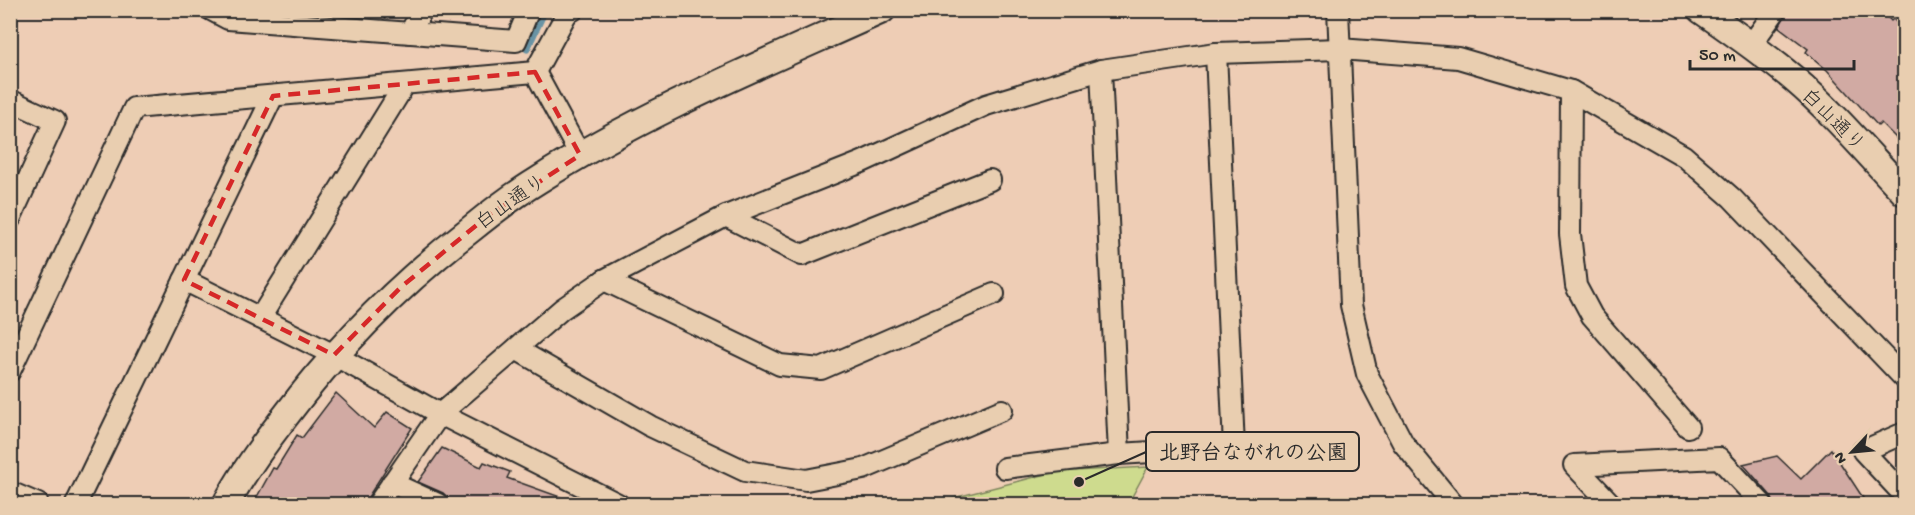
<svg xmlns="http://www.w3.org/2000/svg" width="1915" height="515" font-family="'Gochi Hand','Klee One',sans-serif">
<style>
.green{fill:#cedb8e;stroke:#7c835c;stroke-width:1.5}
.lines{fill:none;stroke-linecap:round;stroke-linejoin:round}
.stream{stroke:#6993a4;stroke-width:7}
.building{fill:#d1aaa3;stroke:#2b2b2b;stroke-width:1.5}
.minor-casing{stroke:#2b2b2b;stroke-width:24}
.tertiary-casing{stroke:#2b2b2b;stroke-width:30}
.minor{stroke:#e9ceb0;stroke-width:20}
.tertiary{stroke:#e9ceb0;stroke-width:26}
.marked{fill:none;stroke:#d62828;stroke-width:4.5;stroke-dasharray:12 8;stroke-linejoin:round}
.labels{text-anchor:middle;stroke-width:4.5;stroke-linejoin:round;paint-order:stroke}
.street-label{font-size:20px;fill:#2b2b2b;stroke:#e9ceb0}
.leader{fill:none;stroke:#2b2b2b;stroke-width:2}
.callout-dot{fill:#2b2b2b;stroke:#e9ceb0;stroke-width:2}
.callout{fill:#e9ceb0;stroke:#2b2b2b;stroke-width:2}
.callout-label{font-size:21px;text-anchor:middle;font-weight:bold;fill:#2b2b2b}
</style>
<rect width="100%" height="100%" fill="#eecdb5"/>
<filter id="ink" filterUnits="userSpaceOnUse"><feTurbulence type="fractalNoise" baseFrequency=".0167" numOctaves="2"/><feDisplacementMap in="SourceGraphic" scale="12" xChannelSelector="R" yChannelSelector="G"/><feConvolveMatrix kernelMatrix="1 2 1 2 8 2 1 2 1" color-interpolation-filters="sRGB"/></filter>
<g filter="url(#ink)">
<!-- green -->
<polygon class="green" points="1148,467 1128,504 930,504 1054,472"/>
<g class="lines">
<!-- stream -->
<polyline class="stream" points="527,49 545,10"/>
</g>
<!-- building -->
<g class="building">
<polygon points="1788,10 1881,10 1891,21 1893,19 1905,30 1905,147 1881,123 1878,126 1827,70 1806,52 1808,49 1779,27"/>
<polygon points="336,393 374,428 387,412 412,428 368,497 366,504 253,504 273,468 276,469 297,435 302,438"/>
<polygon points="442,448 481,467 484,462 510,472 507,478 574,502 574,504 450,504 448,498 443,493 418,482"/>
<polygon points="1831,449 1867,504 1774,504 1771,496 1743,464 1777,456 1801,479"/>
</g>
<g class="lines">
<defs>
<g id="minor">
<polyline points="211,10 228,19 516,41 529,10"/>
<polyline points="1338,10 1351,305 1367,374 1403,443 1453,504"/>
<polyline points="410,33 422,10"/>
<polyline points="1751,45 1776,10"/>
<polyline points="1101,70 1119,454"/>
<polyline points="535,72 580,155"/>
<polyline points="1571,91 1570,234 1576,286 1592,316 1688,427"/>
<polyline points="10,100 55,121 10,219"/>
<polyline points="726,216 802,255 990,180"/>
<polyline points="184,280 334,355 440,414 618,504"/>
<polyline points="604,280 780,365 821,369 994,294"/>
<polyline points="260,318 405,84"/>
<polyline points="516,349 650,426 745,471 806,480 863,469 1002,410"/>
<polyline points="10,371 134,108 535,72 567,13 573,10"/>
<polyline points="1904,433 1863,451 1904,495"/>
<polyline points="1005,468 1119,454 1234,447 1216,53"/>
<polyline points="392,483 438,504"/>
<polyline points="10,492 38,504"/>
<polyline points="76,504 273,96"/>
<polyline points="378,504 440,414 562,309 604,280 726,216 862,162 986,105 1101,70 1216,53 1340,49 1458,58 1571,91 1684,156 1732,198 1904,378"/>
<polyline points="1611,504 1574,465 1719,458 1762,504"/>
</g>
<g id="tertiary">
<path d="M1701,10C1733,32 1764,54 1794,79C1834,113 1868,154 1904,192"/>
<path d="M226,504C242,474 263,445 284,418C338,346 400,284 471,229C492,212 514,195 537,181C645,112 765,63 882,10"/>
</g>
</defs>
<!-- minor casing -->
<use href="#minor" class="minor-casing"/>
<!-- tertiary casing -->
<use href="#tertiary" class="tertiary-casing"/>
<!-- minor -->
<use href="#minor" class="minor"/>
<!-- tertiary -->
<use href="#tertiary" class="tertiary"/>
</g>
</g>
<!-- marked area -->
<path class="marked" d="M535,72L580,155L489,215L401,287L334,355L184,280L273,96Z"/>
<g class="labels">
<!-- street labels -->
<g class="street-label">
<text transform="translate(1834 119) rotate(45)" y="7">白山通り</text>
<text transform="translate(510 201) rotate(-35)" y="7">白山通り</text>
</g>
</g>
<!-- callouts -->
<path class="leader" d="M1079 482L1146 452"/>
<circle class="callout-dot" cx="1079" cy="482" r="6"/>
<rect class="callout" x="1146" y="432" width="213" height="39" rx="6"/>
<g class="callout-label">
<text x="1253" y="459">北野台ながれの公園</text>
</g>
<!-- margin -->
<rect width="1915" height="515" fill="none" stroke="#e9ceb0" stroke-width="36"/>
<rect x="18" y="18" width="1879" height="479" fill="none" stroke="#2b2b2b" stroke-width="2" filter="url(#ink)"/>
<!-- north arrow -->
<g transform="translate(1852 452) rotate(244)" stroke="#e9ceb0" stroke-width="4.5" paint-order="stroke">
<path d="M0-4.5L10 22L0 15L-10 22Z" fill="#2b2b2b"/>
<text y="-9" font-size="16" font-weight="bold" text-anchor="middle" fill="#2b2b2b">N</text>
</g>
<!-- scale -->
<path d="M1690 60v9h164v-9" fill="none" stroke="#2b2b2b" stroke-width="3"/>
<text x="1699" y="60" font-size="18" fill="#2b2b2b" stroke="#e9ceb0" stroke-width="4.5" paint-order="stroke">50 m</text>
</svg>
